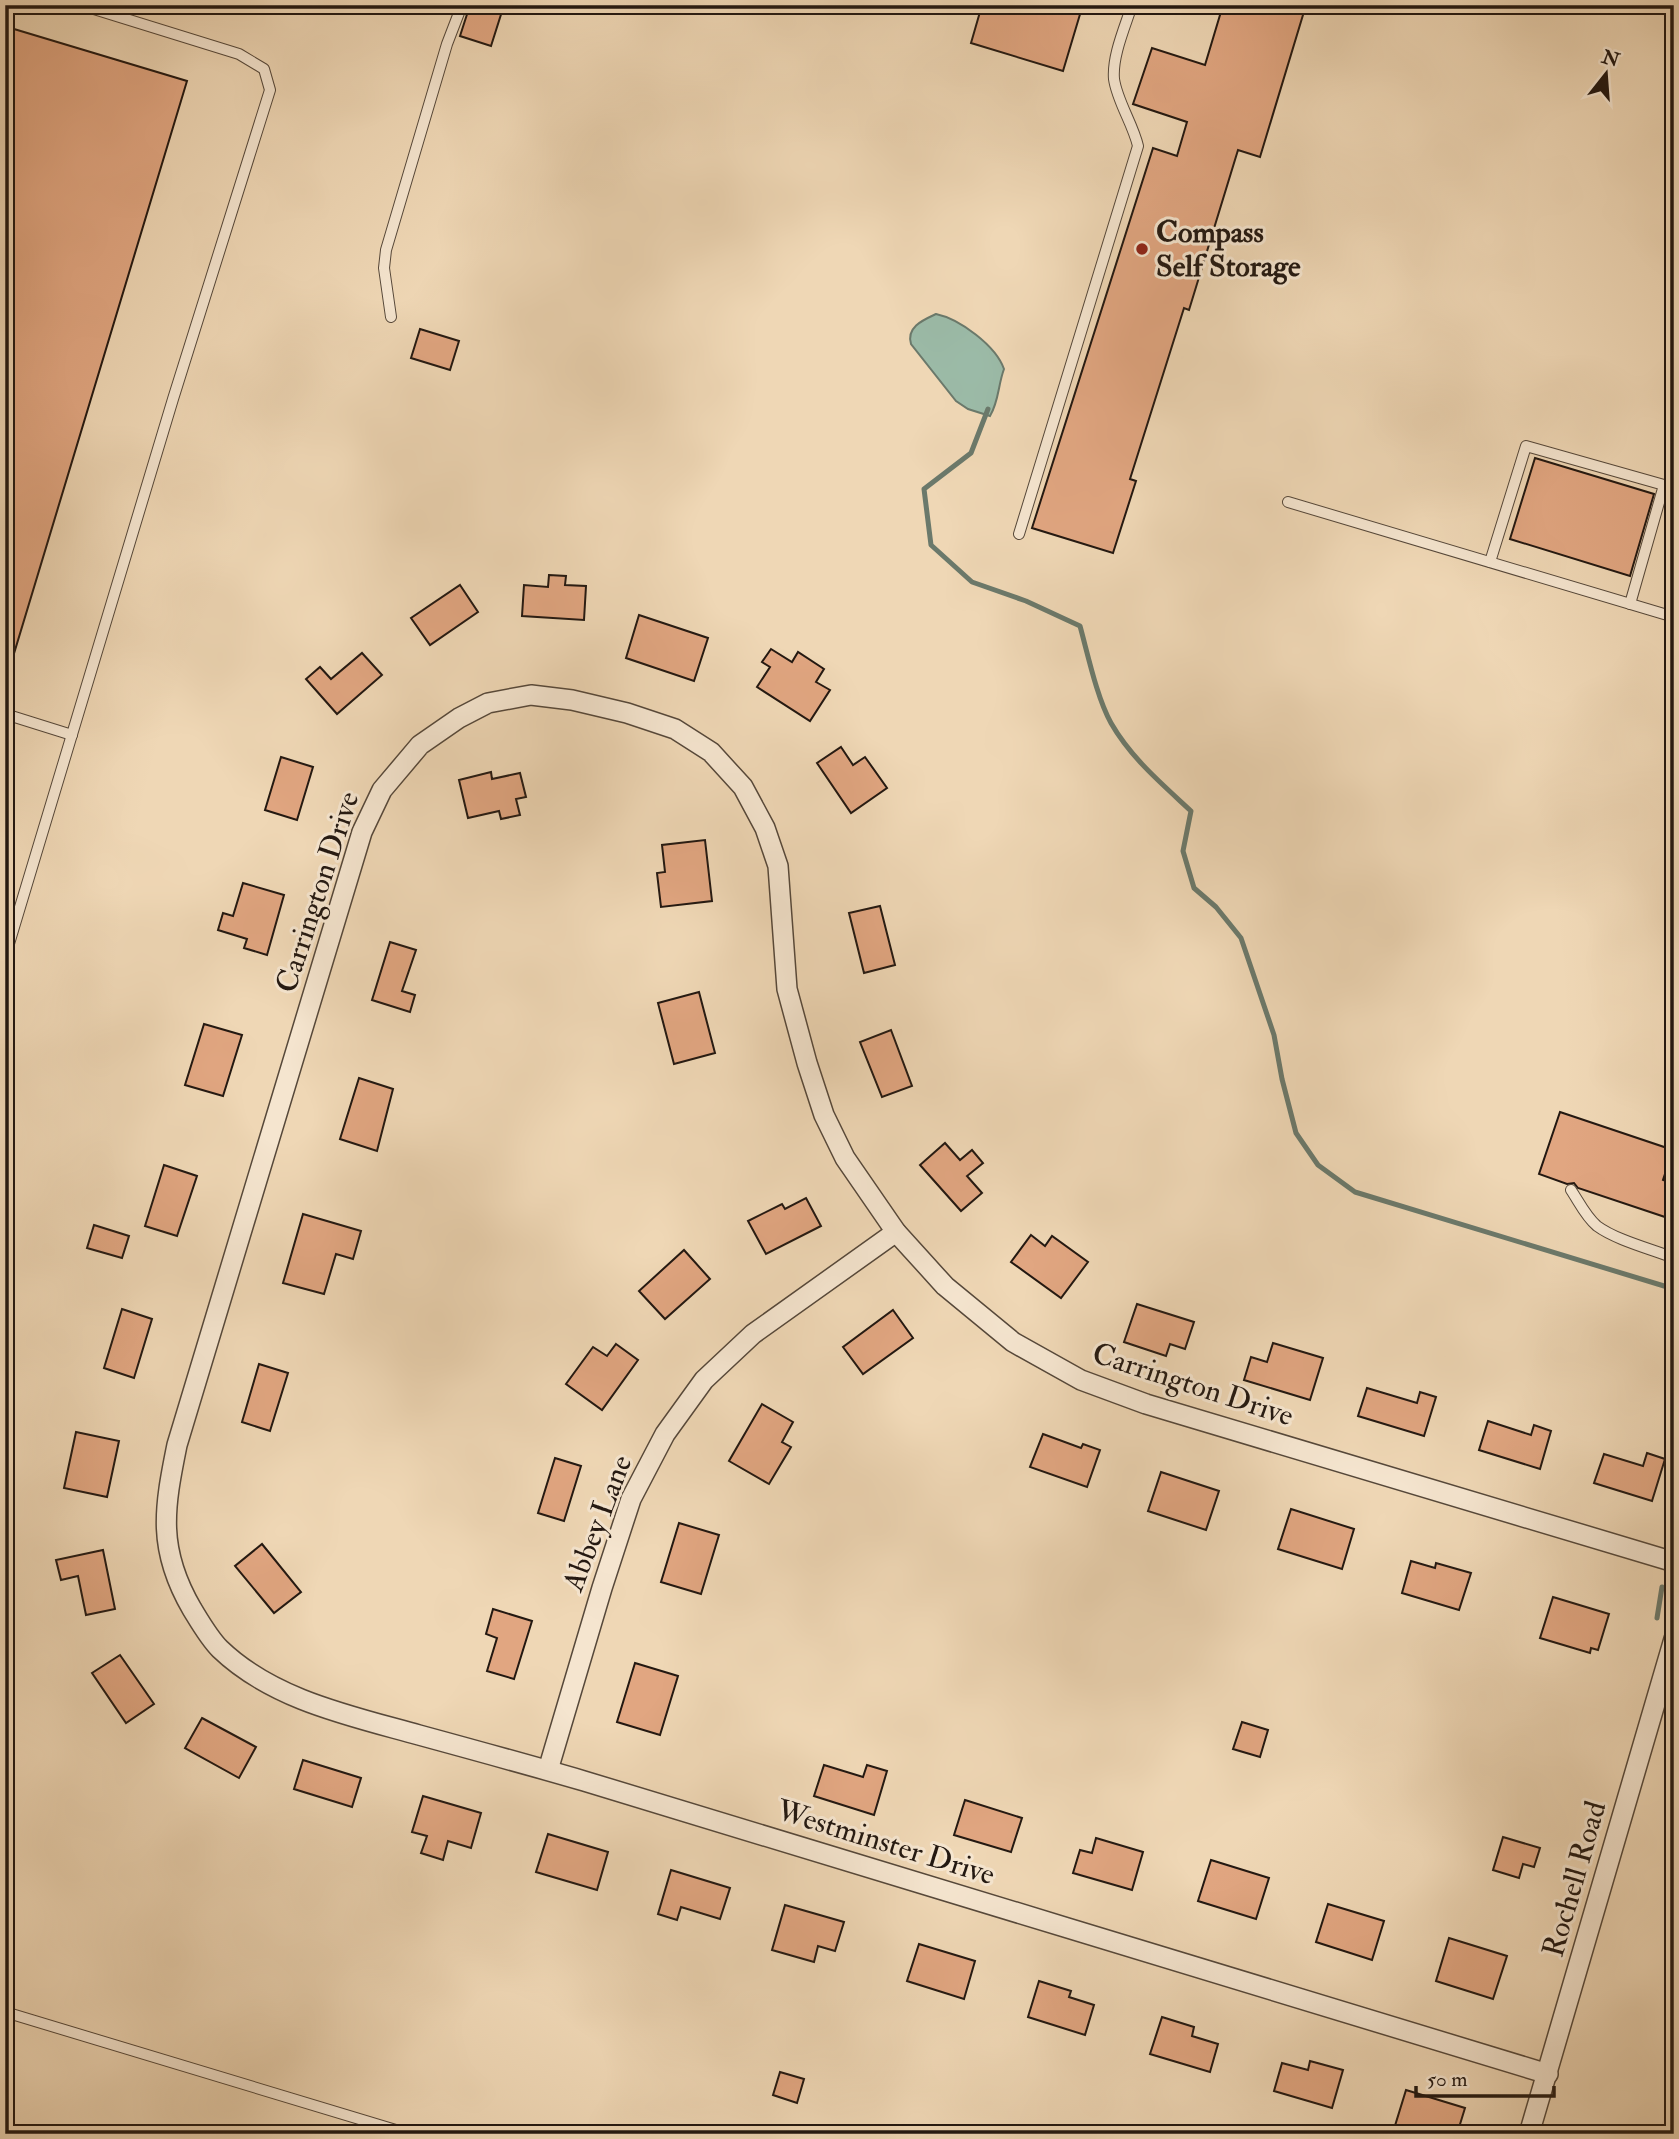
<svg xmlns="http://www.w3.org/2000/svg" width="1679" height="2139" font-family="'IM FELL Double Pica',serif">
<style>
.water{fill:#9bbaa7;stroke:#6b796b;stroke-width:2}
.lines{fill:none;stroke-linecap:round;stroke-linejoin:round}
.stream{stroke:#6b796b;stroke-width:5}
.building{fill:#e1a681;stroke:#231811;stroke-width:2}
.lane-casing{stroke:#56483a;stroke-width:12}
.street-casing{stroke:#56483a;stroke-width:22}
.lane{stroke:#f5e5cf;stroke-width:10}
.street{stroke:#f5e5cf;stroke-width:19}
.poi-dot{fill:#8f2418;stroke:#f5e5cf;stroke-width:2.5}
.labels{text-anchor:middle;stroke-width:6;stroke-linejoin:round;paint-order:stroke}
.poi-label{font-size:30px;font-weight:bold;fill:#231811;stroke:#f5e5cf;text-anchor:start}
.street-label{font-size:30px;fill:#231811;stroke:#f5e5cf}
</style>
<rect width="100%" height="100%" fill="#efd7b5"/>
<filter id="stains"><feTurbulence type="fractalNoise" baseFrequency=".00286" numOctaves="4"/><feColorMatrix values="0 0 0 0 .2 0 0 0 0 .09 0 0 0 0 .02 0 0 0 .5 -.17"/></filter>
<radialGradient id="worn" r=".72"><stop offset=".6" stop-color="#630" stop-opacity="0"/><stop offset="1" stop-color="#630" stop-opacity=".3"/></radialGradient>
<!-- water -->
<path class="water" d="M936,314C960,319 996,346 1004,369C998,385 999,401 990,416L968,409L956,401L911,344C906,327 923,320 936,314Z"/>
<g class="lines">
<!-- stream -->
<g class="stream">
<path d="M988,409L971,453L924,489L931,545L972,582L1026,601L1080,626C1088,655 1097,698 1111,723C1131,758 1162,784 1191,811L1183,851L1194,888L1216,907L1241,938L1274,1035L1282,1079L1296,1133L1318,1165L1355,1192L1674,1289"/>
<polyline points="1657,1618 1662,1587"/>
</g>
</g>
<!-- building -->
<g class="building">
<polygon points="470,5 504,5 491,46 460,36"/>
<polygon points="982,5 1062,5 1081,11 1063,71 971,43"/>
<polygon points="1223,5 1306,5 1260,157 1238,150 1189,310 1184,308 1130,479 1136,481 1113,553 1032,528 1153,148 1177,156 1187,122 1133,104 1152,48 1205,65"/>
<polygon points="14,29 187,81 9,670 5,669 5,60"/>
<polygon points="420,329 459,341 450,370 411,358"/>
<polygon points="1535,458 1654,494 1630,576 1510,539"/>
<polygon points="549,575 566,576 565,585 586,586 584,620 522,616 524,585 548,587"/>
<polygon points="460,585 478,612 430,645 411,618"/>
<polygon points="639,615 708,638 694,681 626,658"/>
<polygon points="771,649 792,662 798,652 824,669 816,682 830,690 810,721 757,687 770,667 762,662"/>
<polygon points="362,653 382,675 337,714 306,679 320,667 331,679"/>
<polygon points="841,747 853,765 865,757 887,788 851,813 817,763"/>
<polygon points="281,757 313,767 297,820 265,810"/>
<polygon points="491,772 492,779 520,773 526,797 516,799 520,815 501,819 499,811 468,818 459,780"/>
<polygon points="705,840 712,901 661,907 657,873 665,872 662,845"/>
<polygon points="243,883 284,895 267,955 244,948 247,939 218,930 223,913 233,916"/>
<polygon points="880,906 895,965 864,973 849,913"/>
<polygon points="390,942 416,950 402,991 415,995 410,1012 372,1000"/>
<polygon points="699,992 715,1053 674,1064 658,1003"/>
<polygon points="204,1024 242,1035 223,1096 185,1085"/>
<polygon points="891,1030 912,1086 882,1097 860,1042"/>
<polygon points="359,1078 393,1089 377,1151 340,1139"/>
<polygon points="1560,1112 1673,1150 1663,1180 1674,1184 1674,1220 1578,1188 1574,1183 1567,1184 1539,1174"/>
<polygon points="945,1143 960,1160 972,1150 983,1163 967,1176 982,1193 961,1211 920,1165"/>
<polygon points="164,1165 197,1176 177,1236 145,1226"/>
<polygon points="806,1198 821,1226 766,1254 748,1221 782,1204 785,1209"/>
<polygon points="303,1214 361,1231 353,1259 336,1254 324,1294 283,1283"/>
<polygon points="94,1225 129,1236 122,1258 87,1248"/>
<polygon points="1031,1235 1045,1246 1052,1236 1088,1262 1061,1298 1011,1262"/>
<polygon points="684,1250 710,1279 665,1319 639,1291"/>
<polygon points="1137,1304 1194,1322 1185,1349 1170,1344 1166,1356 1124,1342"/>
<polygon points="122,1309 152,1319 134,1378 104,1368"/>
<polygon points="893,1310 913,1338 863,1374 843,1347"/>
<polygon points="1273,1343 1323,1358 1310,1400 1244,1380 1251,1357 1267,1362"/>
<polygon points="616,1344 638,1360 602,1410 566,1384 593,1347 607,1356"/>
<polygon points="259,1364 288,1373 270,1431 242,1422"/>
<polygon points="1367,1388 1417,1403 1420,1392 1436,1397 1424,1436 1358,1416"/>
<polygon points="762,1404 793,1422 782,1442 791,1447 769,1484 729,1461"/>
<polygon points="1488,1421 1531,1435 1534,1425 1551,1431 1540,1469 1479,1450"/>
<polygon points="76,1432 119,1441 107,1497 64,1488"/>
<polygon points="1043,1434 1081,1448 1083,1444 1100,1450 1087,1487 1030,1467"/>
<polygon points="1647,1453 1665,1459 1652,1501 1594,1483 1604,1454 1643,1466"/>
<polygon points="555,1458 581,1466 564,1521 538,1513"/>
<polygon points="1161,1472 1219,1491 1206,1530 1148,1511"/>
<polygon points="1291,1509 1354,1529 1342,1569 1278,1549"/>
<polygon points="679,1523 719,1535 701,1594 661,1582"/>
<polygon points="262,1544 301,1592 274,1613 235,1566"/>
<polygon points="103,1550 115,1609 86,1615 78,1576 61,1580 56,1560"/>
<polygon points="1411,1561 1435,1568 1436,1563 1471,1573 1459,1610 1402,1593"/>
<polygon points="1553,1597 1609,1614 1598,1650 1591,1648 1590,1653 1540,1638"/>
<polygon points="493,1609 532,1621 514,1679 487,1671 497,1638 486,1634"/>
<polygon points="120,1655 154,1704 126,1723 92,1673"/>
<polygon points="635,1663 678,1676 660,1735 617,1722"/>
<polygon points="202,1718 256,1747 239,1778 185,1748"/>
<polygon points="1242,1722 1268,1730 1260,1757 1233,1749"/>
<polygon points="303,1760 361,1778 352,1807 294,1789"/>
<polygon points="824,1765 863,1777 867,1765 887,1771 874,1815 814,1796"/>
<polygon points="423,1796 481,1813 471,1848 448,1841 443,1860 421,1853 427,1836 412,1832"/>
<polygon points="965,1800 1022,1818 1011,1852 954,1835"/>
<polygon points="548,1834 608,1852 597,1890 536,1872"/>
<polygon points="1503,1837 1540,1848 1534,1867 1523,1864 1519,1878 1493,1870"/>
<polygon points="1096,1838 1143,1852 1132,1890 1073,1873 1080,1850 1092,1853"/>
<polygon points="1211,1860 1269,1878 1256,1919 1198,1901"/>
<polygon points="671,1870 730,1888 720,1919 681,1907 677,1920 658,1914"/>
<polygon points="1328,1904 1384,1921 1372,1960 1316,1942"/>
<polygon points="785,1905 844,1922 835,1951 818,1946 814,1962 772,1950"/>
<polygon points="1449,1938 1507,1956 1493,1999 1436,1981"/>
<polygon points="919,1944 975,1961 964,1999 907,1981"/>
<polygon points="1039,1981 1071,1991 1069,1997 1094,2005 1085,2035 1028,2017"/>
<polygon points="1162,2017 1194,2027 1192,2036 1218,2044 1210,2072 1150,2054"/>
<polygon points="1310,2061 1343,2070 1332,2108 1274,2091 1282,2063 1308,2070"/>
<polygon points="780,2072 804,2079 797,2103 773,2095"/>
<polygon points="1406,2090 1465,2108 1457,2134 1408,2134 1394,2129"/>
</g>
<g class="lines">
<defs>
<g id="lane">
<polyline points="391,317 384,268 386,250 447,44 462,5"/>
<polyline points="1288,502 1674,617"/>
<path d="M1019,534L1138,146C1133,124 1117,101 1114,79C1112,56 1125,27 1132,5"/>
<polyline points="1490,562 1526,446 1664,485 1630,604"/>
<polyline points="5,714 72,735"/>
<polyline points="5,957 173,399 270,90 264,69 239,54 81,5"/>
<path d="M1571,1190C1579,1202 1586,1217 1597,1226C1616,1240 1651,1249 1674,1258"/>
<polyline points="5,2012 409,2134"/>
</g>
<g id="street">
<polyline points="548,1770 602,1588 631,1499 665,1434 704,1380 753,1334 896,1232"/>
<path d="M1548,2074C1227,1976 905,1879 584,1781C529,1765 474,1750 419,1735C351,1716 273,1700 220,1649C209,1638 200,1622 192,1609C157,1549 164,1509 177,1445L362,832L382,790L420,745L459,718L488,703L531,695L572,700L627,713L675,729L711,752L743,787L765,828L778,866L787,989L807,1063L824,1115L845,1158L896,1232L945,1286L1013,1342L1081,1380L1146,1404L1674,1562"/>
<polyline points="1529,2134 1674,1639"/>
</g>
</defs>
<!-- lane casing -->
<use href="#lane" class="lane-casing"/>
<!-- street casing -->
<use href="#street" class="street-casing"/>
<!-- lane -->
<use href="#lane" class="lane"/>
<!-- street -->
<use href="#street" class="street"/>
</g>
<!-- markers -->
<circle class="poi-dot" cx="1142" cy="249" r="7"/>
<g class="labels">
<!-- poi labels -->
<g class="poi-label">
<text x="1156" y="242">Compass<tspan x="1156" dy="34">Self Storage</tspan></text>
</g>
<!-- street labels -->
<g class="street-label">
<text transform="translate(317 892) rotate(-72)" y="10">Carrington Drive</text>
<text transform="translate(1193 1384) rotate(18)" y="10">Carrington Drive</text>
<text transform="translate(597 1523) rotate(-69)" y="10">Abbey Lane</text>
<text transform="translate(886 1842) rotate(17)" y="10">Westminster Drive</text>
<text transform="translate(1574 1879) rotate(-74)" y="10">Rochell Road</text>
</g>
</g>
<!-- margin -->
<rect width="1679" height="2139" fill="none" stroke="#efd7b5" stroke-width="28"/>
<rect x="7" y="7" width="1665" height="2125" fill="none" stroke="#231811" stroke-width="3.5"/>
<rect x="14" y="14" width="1651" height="2111" fill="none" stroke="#231811" stroke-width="2"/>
<!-- north arrow -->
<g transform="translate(1606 74) rotate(17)" stroke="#f5e5cf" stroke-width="5" paint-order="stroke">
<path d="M0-5L12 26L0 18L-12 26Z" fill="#231811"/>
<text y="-10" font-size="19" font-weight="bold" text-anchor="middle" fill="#231811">N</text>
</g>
<!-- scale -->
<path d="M1416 2086v10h138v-10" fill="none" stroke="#231811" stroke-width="3.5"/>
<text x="1427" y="2086" font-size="21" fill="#231811" stroke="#f5e5cf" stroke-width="5" paint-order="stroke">50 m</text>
<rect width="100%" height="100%" filter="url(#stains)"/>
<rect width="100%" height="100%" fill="url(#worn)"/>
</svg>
